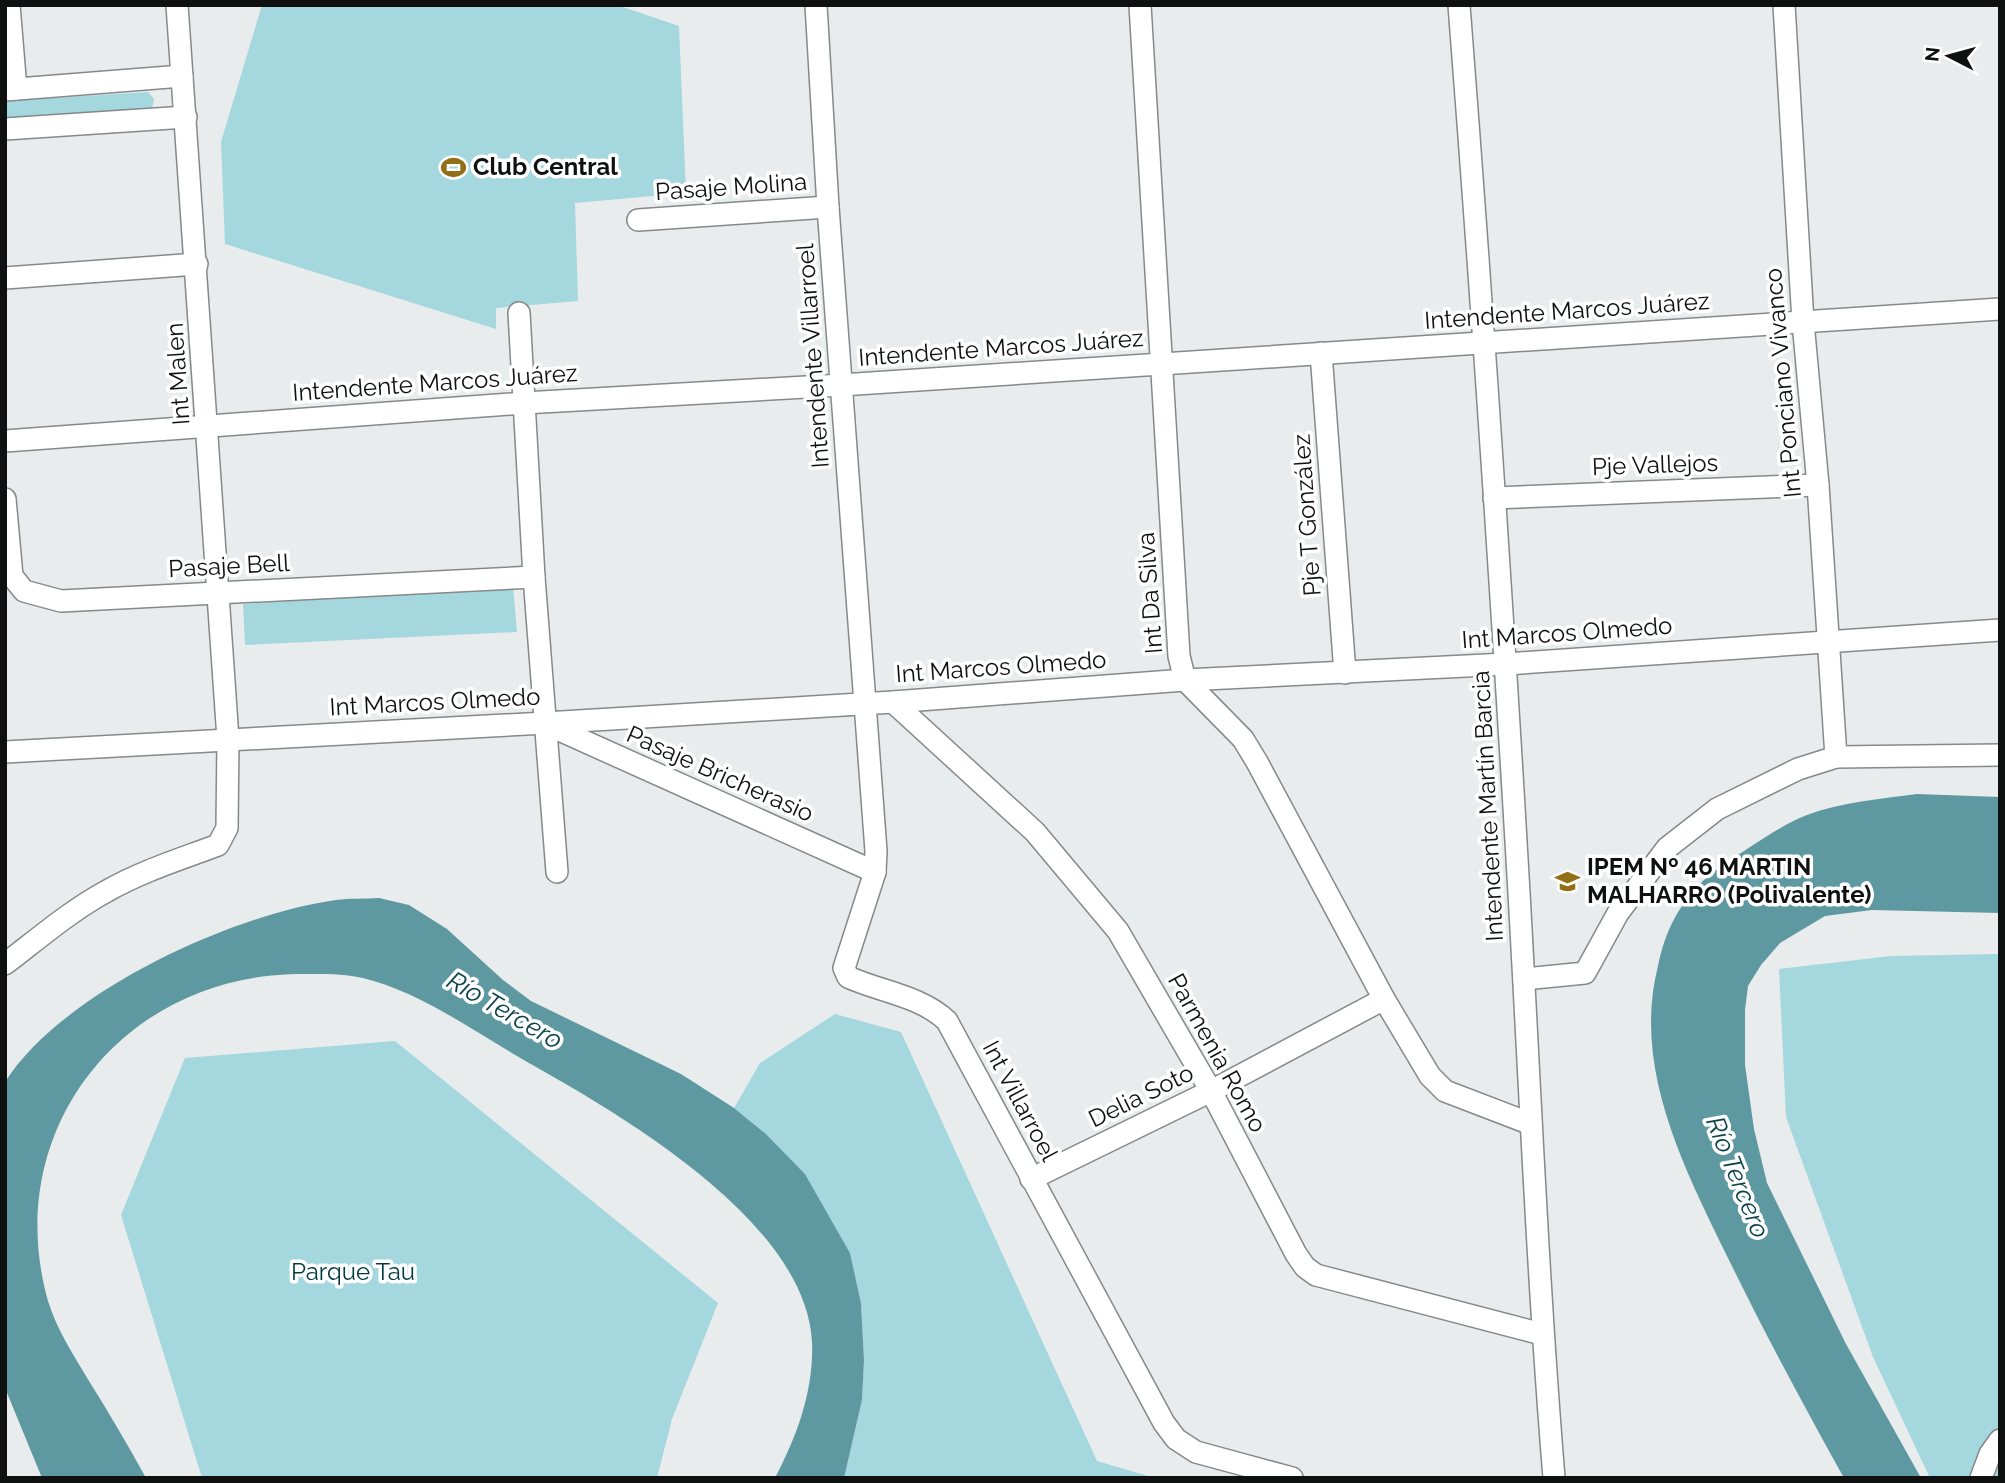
<svg xmlns="http://www.w3.org/2000/svg" width="2005" height="1483" font-family="Raleway,sans-serif">
<style>
.green{fill:#a4d7de}
.water{fill:#5e99a1}
.lines{fill:none;stroke-linecap:round;stroke-linejoin:round}
.street-casing{stroke:#858989;stroke-width:24}
.street{stroke:#fff;stroke-width:21}
.labels{text-anchor:middle;stroke-width:7;stroke-linejoin:round;paint-order:stroke}
.poi-label{font-size:24px;font-weight:bold;fill:#0f1010;stroke:#fff;text-anchor:start}
.street-label{font-size:24px;fill:#0f1010;stroke:#fff}
.park-label{font-size:24px;fill:#003a41;stroke:#fff}
.water-label{font-size:26px;font-style:italic;fill:#0d444b;stroke:#fff}
</style>
<rect width="100%" height="100%" fill="#e8eced"/>
<!-- green -->
<g class="green">
<polygon points="262,5 617,5 679,26 686,193 575,203 578,301 496,308 496,329 225,244 221,142"/>
<polygon points="148,92 154,99 152,109 5,118 5,101"/>
<polygon points="513,586 517,632 245,645 243,604"/>
<polygon points="2000,954 2000,1478 1930,1478 1873,1357 1786,1117 1779,969 1891,956"/>
<polygon points="835,1014 901,1032 1097,1461 1155,1478 844,1478 862,1400 864,1360 861,1303 850,1253 805,1174 766,1134 734,1108 760,1063"/>
<polygon points="395,1041 718,1303 672,1419 657,1478 202,1478 121,1215 185,1058"/>
</g>
<!-- water -->
<g class="water">
<path d="M1917,794L2000,797V913L1872,910L1825,916L1780,943L1761,965L1748,986L1745,1010V1065L1754,1129L1767,1183L1846,1344L1921,1478H1844C1804,1406 1764,1332 1728,1258C1684,1168 1632,1068 1658,966C1664,938 1672,918 1690,895C1702,878 1730,860 1747,849C1766,837 1786,823 1807,815C1841,802 1881,799 1917,794Z"/>
<path d="M379,898L409,905L447,929L503,980L531,1001L681,1074L734,1108L766,1134L805,1174L850,1253L861,1303L864,1360L862,1400L844,1478H775C797,1436 814,1390 812,1342C806,1222 623,1116 529,1063C478,1034 421,992 363,978C343,973 317,974 296,974C122,977 0,1131 48,1301C57,1330 74,1356 89,1381C109,1413 128,1445 146,1478H42L5,1388V1082C62,992 233,914 336,900C350,898 365,899 379,898Z"/>
</g>
<g class="lines">
<defs>
<g id="street">
<polyline points="9,5 16,89"/>
<path d="M816,5L828,207L876,851L875,872L844,968L848,977C881,992 921,996 947,1021L1164,1423L1176,1439L1196,1452L1292,1478"/>
<polyline points="1140,5 1179,656 1185,680 1243,739 1257,762 1384,999 1430,1076 1445,1091 1531,1124"/>
<path d="M1459,5C1482,301 1502,597 1519,893C1530,1088 1538,1283 1554,1478"/>
<polyline points="1784,5 1803,322 1818,485 1836,757"/>
<polyline points="5,90 182,76"/>
<polyline points="5,129 186,117"/>
<polyline points="638,220 828,207"/>
<polyline points="5,278 197,264"/>
<polyline points="519,313 534,577 557,872"/>
<polyline points="1321,353 1345,673"/>
<polyline points="5,441 524,403 841,385 2000,309"/>
<polyline points="1494,498 1818,485"/>
<polyline points="5,499 12,576 24,591 61,601 534,577"/>
<polyline points="893,702 1035,832 1118,931 1211,1091 1296,1254 1305,1267 1316,1275 1542,1334"/>
<polyline points="546,724 875,872"/>
<polyline points="5,752 545,723 893,702 1185,680 1506,664 2000,630"/>
<path d="M5,964C38,939 70,911 107,891C142,871 181,859 218,845L227,828L228,739L177,5"/>
<polyline points="1524,979 1585,973 1618,913 1667,848 1717,809 1798,769 1836,757 2000,755"/>
<polyline points="1031,1179 1211,1091 1384,999"/>
<polyline points="1981,1478 1990,1454 2000,1440"/>
</g>
</defs>
<!-- street casing -->
<use href="#street" class="street-casing"/>
<!-- street -->
<use href="#street" class="street"/>
</g>
<!-- icons -->
<defs>
<symbol id="stadium-bare" viewBox="-9 -9 18 18"><path d="M0-5a6.5 5 0 1 0 0 10a6.5 5 0 1 0 0-10ZM-3.5-1.8h7v3.6h-7Z" fill="#926f16" stroke="#fff" stroke-width="2.5" paint-order="stroke"/></symbol>
<symbol id="school-bare" viewBox="-9 -9 18 18"><path d="M0-5L7-2L0 1L-7-2ZM-4 1L0 2.5L4 1V4Q0 6-4 4Z" fill="#926f16" stroke="#fff" stroke-width="2.5" paint-order="stroke"/></symbol>
</defs>
<g fill-rule="evenodd">
<use href="#stadium-bare" x="436" y="150" width="35" height="35"/>
<use href="#school-bare" x="1550" y="864" width="35" height="35"/>
</g>
<g class="labels">
<!-- poi labels -->
<g class="poi-label">
<text x="473" y="175">Club Central</text>
<text x="1587" y="875">IPEM Nº 46 MARTIN<tspan x="1587" dy="28">MALHARRO (Polivalente)</tspan></text>
</g>
<!-- street labels -->
<g class="street-label">
<text transform="translate(731 187) rotate(-4)" y="8">Pasaje Molina</text>
<text transform="translate(1567 311) rotate(-4)" y="8">Intendente Marcos Juárez</text>
<text transform="translate(1001 348) rotate(-4)" y="8">Intendente Marcos Juárez</text>
<text transform="translate(813 356) rotate(-94)" y="8">Intendente Villarroel</text>
<text transform="translate(178 374) rotate(-94)" y="8">Int Malen</text>
<text transform="translate(435 383) rotate(-4)" y="8">Intendente Marcos Juárez</text>
<text transform="translate(1783 383) rotate(-95)" y="8">Int Ponciano Vivanco</text>
<text transform="translate(1655 465) rotate(-2)" y="8">Pje Vallejos</text>
<text transform="translate(1307 515) rotate(-94)" y="8">Pje T González</text>
<text transform="translate(229 566) rotate(-3)" y="8">Pasaje Bell</text>
<text transform="translate(1150 593) rotate(-94)" y="8">Int Da Silva</text>
<text transform="translate(1567 633) rotate(-4)" y="8">Int Marcos Olmedo</text>
<text transform="translate(1001 667) rotate(-4)" y="8">Int Marcos Olmedo</text>
<text transform="translate(435 702) rotate(-3)" y="8">Int Marcos Olmedo</text>
<text transform="translate(720 774) rotate(24)" y="8">Pasaje Bricherasio</text>
<text transform="translate(1488 806) rotate(-93)" y="8">Intendente Martín Barcia</text>
<text transform="translate(1217 1053) rotate(61)" y="8">Parmenia Romo</text>
<text transform="translate(1141 1096) rotate(-26)" y="8">Delia Soto</text>
<text transform="translate(1020 1101) rotate(62)" y="8">Int Villarroel</text>
</g>
<!-- park labels -->
<g class="park-label">
<text x="353" y="1280">Parque Tau</text>
</g>
<!-- water labels -->
<g class="water-label">
<text transform="translate(505 1010) rotate(30)" y="9">Río Tercero</text>
<text transform="translate(1738 1177) rotate(68)" y="9">Río Tercero</text>
</g>
</g>
<!-- border -->
<rect width="2005" height="1483" fill="none" stroke="#0f1010" stroke-width="14"/>
<!-- north arrow -->
<g transform="translate(1949 56) rotate(276)" stroke="#ffffff" stroke-width="5" paint-order="stroke">
<path d="M0-5L12 26L0 18L-12 26Z" fill="#0f1010"/>
<text y="-10" font-size="19" font-weight="bold" text-anchor="middle" fill="#0f1010">N</text>
</g>
</svg>
